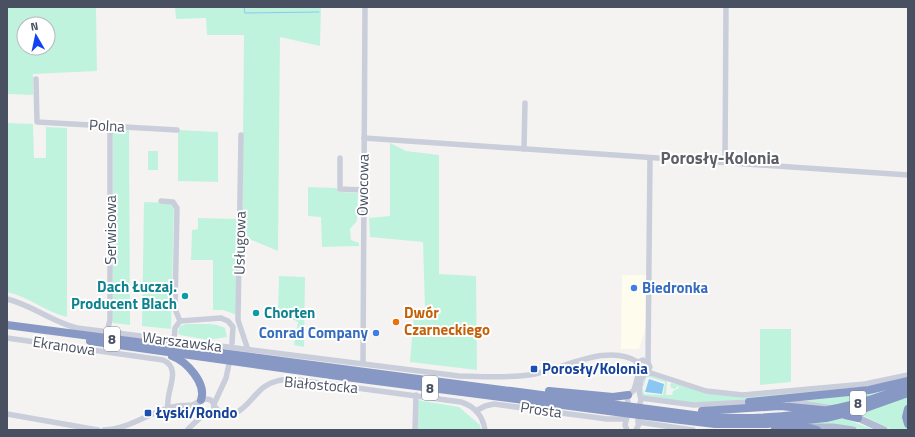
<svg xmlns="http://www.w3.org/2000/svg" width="915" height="437" font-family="'Titillium Web',sans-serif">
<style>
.commercial{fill:#fefced}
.green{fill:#c0f3de;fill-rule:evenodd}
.water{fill:#8ac7f3}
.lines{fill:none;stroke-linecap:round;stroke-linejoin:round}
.stream{stroke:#8ac7f3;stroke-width:1}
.minor{stroke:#c9ceda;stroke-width:5.5}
.major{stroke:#b1bbd2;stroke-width:7}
.highway{stroke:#8898c4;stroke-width:8}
.shop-dot{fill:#3f7fe0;stroke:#fff;stroke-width:1.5}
.culture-dot{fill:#0f9aa8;stroke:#fff;stroke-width:1.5}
.food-dot{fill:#e8710a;stroke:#fff;stroke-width:1.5}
.transit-dot{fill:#1a4fb4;stroke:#fff;stroke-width:1.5}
.labels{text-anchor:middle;stroke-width:4;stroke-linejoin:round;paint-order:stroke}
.shield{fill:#fff;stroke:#7f8491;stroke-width:1}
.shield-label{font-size:14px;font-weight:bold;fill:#485062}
.street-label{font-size:15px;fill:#485062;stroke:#fff}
.culture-label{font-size:15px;font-weight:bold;fill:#0d838f;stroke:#fff;text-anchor:end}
.shop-label{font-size:15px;font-weight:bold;fill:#366cbe;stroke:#fff;text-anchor:start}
.food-label{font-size:15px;font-weight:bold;fill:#c56008;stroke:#fff;text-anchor:start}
.transit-label{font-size:15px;font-weight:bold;fill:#164399;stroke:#fff;text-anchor:start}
.quarter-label{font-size:17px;font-weight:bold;fill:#5e6068;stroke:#fff}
</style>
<rect width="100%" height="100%" fill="#f5f3f2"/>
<!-- commercial -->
<polygon class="commercial" points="622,275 648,275 647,323 639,349 621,349"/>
<!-- green -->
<g class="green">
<path d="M7,7H96L97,71L33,74V95L7,94ZM24,24H48V48H24Z"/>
<polygon points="175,7 321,7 320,46 280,37 278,251 242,236 244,35 207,35 206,18 176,19"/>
<path d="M7,123L33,124L34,158H46V127L67,128V317C46,312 29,297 7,292Z"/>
<polygon points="113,129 129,130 130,325 113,323"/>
<polygon points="178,130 218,132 218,182 178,181"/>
<polygon points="390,143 406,151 439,155 439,274 476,276 477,370 410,362 414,313 425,309 423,242 370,237 369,218 390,216"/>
<rect x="148" y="151" width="10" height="19"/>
<polygon points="308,187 336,188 340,192 358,193 357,221 350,229 351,240 359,243 359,246 322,247 321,217 308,216"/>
<polygon points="144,202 173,203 174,206 171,329 142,326"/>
<polygon points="198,218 239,219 237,315 223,310 213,310 213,260 191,260 192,230 198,229"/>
<polygon points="279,276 305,277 304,347 294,345 298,322 278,312"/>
<polygon points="186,324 210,324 217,325 225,328 227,337 209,340 180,335 178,333 180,326"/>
<polygon points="760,329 791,329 791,382 760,385"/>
<path d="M649,375L667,381L666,395H672L673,391L679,388L678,386L675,389L671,388L670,384L672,383L708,393L746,397L908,379C836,389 755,404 683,402C670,402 656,399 644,397L640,394L642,388H643L644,394L663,395L665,382L649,377L646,378L644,386H643L645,377Z"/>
<polygon points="908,384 838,406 796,399"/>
<path d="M908,396C908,408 903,418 908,430H892L858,413Z"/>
<polygon points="417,400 459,407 480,425 481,430 416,430"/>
<polygon points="840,417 875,430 852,428 738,427"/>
</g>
<!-- water -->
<polygon class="water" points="649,379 664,384 662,394 645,392"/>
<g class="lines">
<!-- stream -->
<polyline class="stream" points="244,7 245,13 319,12"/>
<!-- minor -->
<g class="minor">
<polyline points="36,79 37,122 177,130"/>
<polyline points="241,135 238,320 248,350"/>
<polyline points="364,138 908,175"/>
<polyline points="524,149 525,103"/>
<polyline points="340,158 340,189 363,190"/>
<polyline points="725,162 726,7"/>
<polyline points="161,201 173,202 177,208 175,309 180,321"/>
<path d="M7,299C32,305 52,322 77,328L459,376C482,377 506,378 529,375C562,370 607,342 638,362"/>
<polyline points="107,332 110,320 110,126"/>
<path d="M7,338L163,360C183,369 165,391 168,408"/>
<polyline points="174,341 175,328 180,321 221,318 228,321 233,327 232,343"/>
<polyline points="363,363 365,7"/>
<polyline points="648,363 650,158"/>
<polyline points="637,371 642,374 651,373 706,391 743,395 865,384 908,375"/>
<polyline points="641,398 694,405 752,402"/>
<polyline points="790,401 833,408"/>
<polyline points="214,404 226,378 229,364"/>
<path d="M214,406C235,430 250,397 264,387C272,381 281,380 290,379L461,402C474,406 483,416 485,430"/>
<polyline points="629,409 627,397 634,390 636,383 638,375 636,365 638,362 643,360 648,363 650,367 647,372"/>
<polyline points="476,411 485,406 494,404 607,419 626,419"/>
<polyline points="7,414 98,430"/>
<polyline points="627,417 625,425 627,430"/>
<polyline points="638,422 693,430"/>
<polyline points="188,429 201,417 205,416"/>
<path d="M104,430C128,429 146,415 168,408C176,405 184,406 192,405C198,404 200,398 206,399C214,399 215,406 213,412L207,416L201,414L197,408L199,402"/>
<polyline points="415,430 416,395"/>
<polyline points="636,430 639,424 637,413 641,400 639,391 641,380 645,373"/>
</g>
<!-- major -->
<g class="major">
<polyline points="858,418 884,430"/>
<polyline points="810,427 833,427 853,430"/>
</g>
<!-- highway -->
<g class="highway">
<path d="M7,325L709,417C778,421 844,413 908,386"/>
<polyline points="90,341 338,376 647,416 715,424 767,424 826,418 863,409 908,393"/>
<path d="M172,356C186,361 207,383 201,400"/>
<polyline points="549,391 613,397 628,395"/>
<polyline points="749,402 869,390 908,381"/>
<polyline points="908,409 906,417 908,424"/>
<polyline points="702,411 780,406 822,410"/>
<polyline points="845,415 858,418"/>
<polyline points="775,429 806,427 817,430"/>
</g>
</g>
<!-- markers -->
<g class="shop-dot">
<circle cx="634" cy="288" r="4"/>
<circle cx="376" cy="333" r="4"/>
</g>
<g class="culture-dot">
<circle cx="185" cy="296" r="4"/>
<circle cx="256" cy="313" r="4"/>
</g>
<circle class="food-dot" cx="396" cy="322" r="4"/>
<g class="transit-dot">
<rect x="530" y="365" width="8" height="8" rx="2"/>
<rect x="144" y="409" width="8" height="8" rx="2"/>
</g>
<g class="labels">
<!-- shield labels -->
<g class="shield">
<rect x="104" y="327" width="16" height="24" rx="3"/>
<rect x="422" y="376" width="16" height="24" rx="3"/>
<rect x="850" y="391" width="16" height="24" rx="3"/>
</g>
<g class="shield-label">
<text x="112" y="344">8</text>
<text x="430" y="393">8</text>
<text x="858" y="408">8</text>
</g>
<!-- street labels -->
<g class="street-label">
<text transform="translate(107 126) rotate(3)" y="5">Polna</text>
<text transform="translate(363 185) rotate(-89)" y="5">Owocowa</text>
<text transform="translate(111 230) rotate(-90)" y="5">Serwisowa</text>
<text transform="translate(240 243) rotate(-89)" y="5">Usługowa</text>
<text transform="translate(182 342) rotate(7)" y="5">Warszawska</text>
<text transform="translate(64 346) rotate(8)" y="5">Ekranowa</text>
<text transform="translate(321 385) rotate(5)" y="5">Białostocka</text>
<text transform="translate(541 410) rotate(8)" y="5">Prosta</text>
</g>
<!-- culture labels -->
<g class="culture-label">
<text x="177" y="292">Dach Łuczaj.<tspan x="177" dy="17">Producent Blach</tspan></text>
<text x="264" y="318" text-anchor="start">Chorten</text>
</g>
<!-- shop labels -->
<g class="shop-label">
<text x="642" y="293">Biedronka</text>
<text x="368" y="338" text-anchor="end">Conrad Company</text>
</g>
<!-- food labels -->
<g class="food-label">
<text x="404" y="318">Dwór<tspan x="404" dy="17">Czarneckiego</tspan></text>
</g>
<!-- transit labels -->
<g class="transit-label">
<text x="542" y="374">Porosły/Kolonia</text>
<text x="156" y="418">Łyski/Rondo</text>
</g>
<!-- quarter labels -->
<g class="quarter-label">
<text x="720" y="164">Porosły-Kolonia</text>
</g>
</g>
<!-- border -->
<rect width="915" height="437" fill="none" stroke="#485062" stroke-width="16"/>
<!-- north arrow -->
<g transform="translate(36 36) rotate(351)"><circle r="19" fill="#ffffff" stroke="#b6b9c0"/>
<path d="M0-3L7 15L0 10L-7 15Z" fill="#0e42f3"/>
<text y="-6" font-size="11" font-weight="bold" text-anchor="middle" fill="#485062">N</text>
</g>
</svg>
